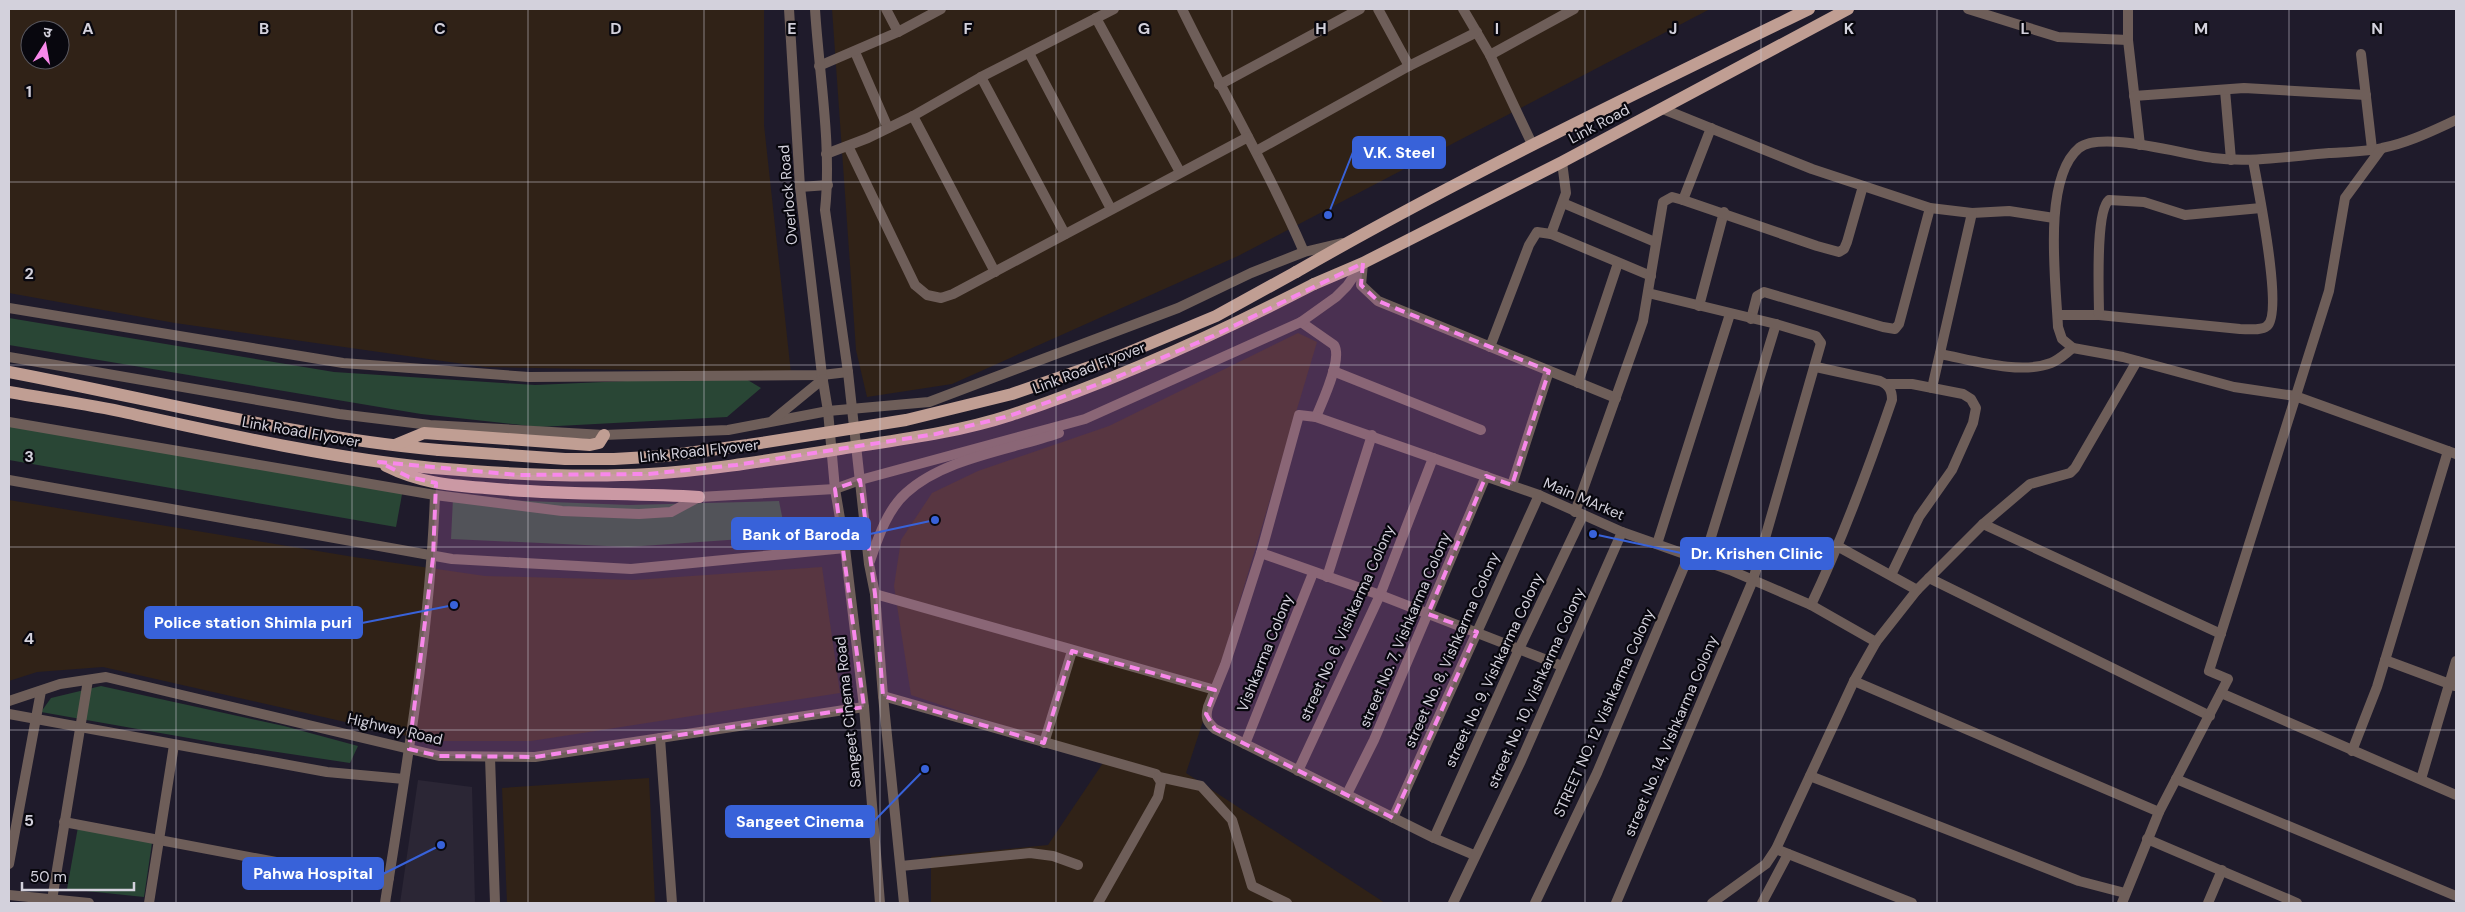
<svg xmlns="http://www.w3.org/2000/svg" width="2465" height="912" font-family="'DM Sans','Noto Sans Devanagari',sans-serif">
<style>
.industrial{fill:#302217;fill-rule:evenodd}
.medical{fill:#2b2635}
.green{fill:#294635}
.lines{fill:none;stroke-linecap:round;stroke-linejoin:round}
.minor{stroke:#6e5e59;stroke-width:10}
.tertiary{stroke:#6e5e59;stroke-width:10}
.primary{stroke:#c09e93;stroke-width:12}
.primary-bridge{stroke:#c09e93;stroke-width:12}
.marked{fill:#f888ea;fill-opacity:0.2;stroke:#f888ea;stroke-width:4;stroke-dasharray:10 6;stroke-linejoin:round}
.grid{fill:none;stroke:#d3d1dc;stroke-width:1;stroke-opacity:0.55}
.labels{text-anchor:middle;stroke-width:4.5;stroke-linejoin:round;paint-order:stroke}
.street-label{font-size:15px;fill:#d3d1dc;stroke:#08070e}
.grid-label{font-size:16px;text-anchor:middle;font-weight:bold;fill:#d3d1dc;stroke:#08070e;stroke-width:4.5;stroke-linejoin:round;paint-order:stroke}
.leader{fill:none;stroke:#3862d9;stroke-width:2}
.callout-dot{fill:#3862d9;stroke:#08070e;stroke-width:2}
.callout{fill:#3862d9;stroke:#3862d9;stroke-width:2}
.callout-label{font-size:16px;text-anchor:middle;font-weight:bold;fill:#fff}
</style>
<rect width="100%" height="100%" fill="#1f1b2b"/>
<!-- industrial -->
<g class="industrial">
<path d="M9,9H764V125L791,373L485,367L175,323L9,293ZM30,30H60V60H30Z"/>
<polygon points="832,9 1710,9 1238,256 952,384 867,397 856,350"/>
<polygon points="1298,333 1317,342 1212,694 1186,773 1385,903 931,902 931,857 1048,845 1105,760 911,695 894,586 901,540 932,493 978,471 1109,426"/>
<polygon points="9,500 354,557 485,576 634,580 822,567 840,693 531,741 429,741 103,667 37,672 9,681"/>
<polygon points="649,778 655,903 507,903 502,788"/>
</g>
<!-- medical -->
<polygon class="medical" points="418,780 472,787 475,903 400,903"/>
<!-- green -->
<g class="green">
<polygon points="9,318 334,372 535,385 741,376 761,388 727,417 539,427 421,414 9,345"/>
<polygon points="9,421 403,489 396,527 9,460"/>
<polygon points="453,498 629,505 779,501 786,536 628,547 451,539"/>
<polygon points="101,686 284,726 358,746 350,763 217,743 41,712 51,698"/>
<polygon points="78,827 153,836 144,897 67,889"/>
</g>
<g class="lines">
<!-- minor -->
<g class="minor">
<polyline points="886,9 898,32"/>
<path d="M1182,9C1222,91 1268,169 1304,252"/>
<polyline points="1378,9 1409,66"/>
<polyline points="1463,9 1490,55 1532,144"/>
<polyline points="1968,9 2058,37 2128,40"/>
<polyline points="2128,9 2128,40 2140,145"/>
<polyline points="1096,18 1180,172"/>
<polyline points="855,52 888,128"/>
<polyline points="1029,53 1111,209"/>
<polyline points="2361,54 2372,149"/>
<polyline points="1490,55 1574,9"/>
<polyline points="819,66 898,32 941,9"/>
<polyline points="981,77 1065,234"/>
<polyline points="1219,85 1360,9"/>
<polyline points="2225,90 2231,160"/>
<polyline points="2134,96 2244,88 2366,95"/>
<polyline points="1663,109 1812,169 1930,208 1972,213 2009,211 2054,218"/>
<polyline points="913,116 995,272"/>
<path d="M2456,120C2432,131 2408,143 2382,148C2365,152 2346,152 2329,153C2291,156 2251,163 2213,158C2184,155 2102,130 2079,148C2042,179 2056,283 2058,327L2062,339L2073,348L2123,357L2234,387L2295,396L2456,454"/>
<polyline points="848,146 915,285 927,295 941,298 953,294 1248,137"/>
<polyline points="1256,151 1409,66 1477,32"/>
<polyline points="826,154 868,138 913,116 981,77 1114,9"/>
<polyline points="800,187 828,185"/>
<polyline points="1683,200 1711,128"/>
<polyline points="1563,203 1655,242"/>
<polyline points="1551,234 1566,193 1562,162"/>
<polyline points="1363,263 1361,285 1378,301 1616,398"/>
<polyline points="1699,306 1724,212"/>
<polyline points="9,308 343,363 529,377 822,375 848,372"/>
<path d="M2058,315H2099L2240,329C2248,329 2261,331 2267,326C2284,313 2257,184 2253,160"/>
<path d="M2099,315C2099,293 2095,212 2109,200L2144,202L2185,215L2261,208"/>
<polyline points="1751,319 1757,296 1764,292 1883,327 1895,329 1899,324 1930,208"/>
<path d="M1301,322L1334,345C1343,359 1322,402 1316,417"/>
<polyline points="1490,347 1529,245 1537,232 1551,234 1651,276"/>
<path d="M1940,354C1972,360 2020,375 2051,363C2059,360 2066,353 2073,348"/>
<polyline points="1333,371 1481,430"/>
<polyline points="1578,383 1618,263"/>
<polyline points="1886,384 1912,384 1963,394 1971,399 1976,408 1973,423 1952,470 1919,517 1891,575"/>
<polyline points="1932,388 1972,213"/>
<polyline points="9,480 452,559 631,569 845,548"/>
<polyline points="1512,485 1549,371"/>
<polyline points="1575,512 1643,321 1663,202 1672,197 1683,200 1817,246 1839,252 1844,249 1847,242 1863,186"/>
<polyline points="1983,524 2221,634"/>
<polyline points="1657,544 1730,314"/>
<polyline points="1839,547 1917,590"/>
<polyline points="1261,553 1380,595 1562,666"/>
<polyline points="1704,560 1776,324"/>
<polyline points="1327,577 1372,435"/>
<polyline points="1929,578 2210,716"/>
<polyline points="875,594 1215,690"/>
<path d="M1811,605C1843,538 1868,470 1892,400C1892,390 1889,385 1880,381L1816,367"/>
<polyline points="2385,660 2455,686"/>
<polyline points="1854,681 2159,812"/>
<polyline points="2221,693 2456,795"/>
<polyline points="883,696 1156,774 1161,782 1158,797 1098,903"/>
<polyline points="9,701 60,684 106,677 439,756 535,757 864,707"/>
<polyline points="9,714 327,772 404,779"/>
<polyline points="660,738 672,903"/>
<polyline points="1044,743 1072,651"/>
<polyline points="1245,744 1313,573"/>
<polyline points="2352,751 2377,687 2448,451"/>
<polyline points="490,757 495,903"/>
<polyline points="1298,771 1380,595 1433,458"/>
<polyline points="1810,776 2079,881 2125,893"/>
<polyline points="1159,777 1201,786 1232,820 1252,886 1287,903"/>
<polyline points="2176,779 2456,896"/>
<polyline points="2421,779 2456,661"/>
<polyline points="1347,794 1374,740 1486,476"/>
<polyline points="1393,818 1539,495"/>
<polyline points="64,822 276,862 389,878"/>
<polyline points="1434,838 1519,649 1583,515"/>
<polyline points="2147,839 2297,903"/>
<polyline points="1776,849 1912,903"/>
<path d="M1474,855L1434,838L1215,729C1207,722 1205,718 1208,707L1225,665L1261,553L1299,415L1316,417L1539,495L1622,532L1730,570L1811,605L1876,642"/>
<polyline points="9,864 41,691"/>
<polyline points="901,866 1030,853 1053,856 1078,865"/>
<polyline points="9,895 89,903"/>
<polyline points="52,900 88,680"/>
<polyline points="149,903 174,745"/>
<path d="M385,903C406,768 430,632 435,495"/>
<polyline points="1453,903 1521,761 1622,532"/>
<polyline points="1535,903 1597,773 1689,555"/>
<polyline points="1616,903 1753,580 1821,343 1816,336 1776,324 1648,293"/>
<polyline points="1712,903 1766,864 1776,849 1854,681 1876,642 1917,590 1983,524 2030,484 2070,473 2075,468 2137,361"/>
<polyline points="1762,903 1788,854"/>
<polyline points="2122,903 2159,812 2228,679 2209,671 2329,291 2345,198 2381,149"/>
<polyline points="2208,903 2222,870"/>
</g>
<!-- tertiary -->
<g class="tertiary">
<polyline points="789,9 800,187 822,375 828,411 835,489 845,548 864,707 880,903"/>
<path d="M815,9C819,74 832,145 825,210L848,372L869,564L875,594L883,696L904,903"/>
<polyline points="9,357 339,414 430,425 604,435 728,430 828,411 929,402 1178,308 1251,273 1304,252 1342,243"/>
<polyline points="773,420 823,379"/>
<polyline points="9,422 435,495 562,511 639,514 671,512 699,497 835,489 860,480 1085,419 1301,322 1336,297 1347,286 1363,263"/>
<path d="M870,561C878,538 887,510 906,493C944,458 1010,450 1059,433"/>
</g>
<!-- primary -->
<g class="primary">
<path d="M1296,272C1463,176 1636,93 1809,9"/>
<polyline points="1314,284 1363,263 1562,162 1848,9"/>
<path d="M9,372C152,399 293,437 439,450"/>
<path d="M9,392C48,399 89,404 128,413C229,435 330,458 433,468"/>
<polyline points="395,445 424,433 590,445 599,443 604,435"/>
<path d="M386,466C420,483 448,485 485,488C556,495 628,493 699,497"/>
</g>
<!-- primary-bridge -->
<g class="primary-bridge">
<polyline points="439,450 565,459 614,459 665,456 748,445 906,420 1012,394 1113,359 1216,316 1296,272"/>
<path d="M433,468C505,474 577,478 649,474C713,470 776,459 840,449C897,440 956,433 1011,415C1117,380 1215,335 1314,284"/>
</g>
</g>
<!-- marked area -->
<path class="marked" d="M1363,263L1361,285L1378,301L1549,371L1512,485L1486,476L1428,614L1477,632L1393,818L1215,729L1206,714L1215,690L1072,651L1044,743L883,696L875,594L860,480L835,489L864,707L535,757L439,756L409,749L433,558L436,483L409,477L379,462L518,475L648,474L736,465L936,434L1009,416L1110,380L1213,336Z"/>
<!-- grid -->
<path class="grid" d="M176,9V903M352,9V903M528,9V903M704,9V903M880,9V903M1056,9V903M1232,9V903M1409,9V903M1585,9V903M1761,9V903M1937,9V903M2113,9V903M2289,9V903M9,182H2456M9,365H2456M9,547H2456M9,730H2456"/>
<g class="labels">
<!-- street labels -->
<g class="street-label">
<text transform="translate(1599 124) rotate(-28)" y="5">Link Road</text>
<text transform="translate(788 195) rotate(-95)" y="5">Overlock Road</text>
<text transform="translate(1089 368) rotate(-21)" y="5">Link Road Flyover</text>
<text transform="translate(301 432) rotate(10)" y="5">Link Road Flyover</text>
<text transform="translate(699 451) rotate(-6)" y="5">Link Road Flyover</text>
<text transform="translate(1584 499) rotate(23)" y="5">Main MArket</text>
<text transform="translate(1347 623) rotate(-66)" y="5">street No. 6, Vishkarma Colony</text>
<text transform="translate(1405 630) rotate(-67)" y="5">street No. 7, Vishkarma Colony</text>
<text transform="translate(1452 650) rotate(-66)" y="5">street No. 8, Vishkarma Colony</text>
<text transform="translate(1265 653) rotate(-68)" y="5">Vishkarma Colony</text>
<text transform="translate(1494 670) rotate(-65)" y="5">street No. 9, Vishkarma Colony</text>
<text transform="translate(1536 688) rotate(-66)" y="5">street No. 10, Vishkarma Colony</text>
<text transform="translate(848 712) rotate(-96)" y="5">Sangeet Cinema Road</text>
<text transform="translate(1604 713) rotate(-66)" y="5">STREET NO. 12 Vishkarma Colony</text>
<text transform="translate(395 729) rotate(13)" y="5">Highway Road</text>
<text transform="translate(1671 736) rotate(-67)" y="5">street No. 14, Vishkarma Colony</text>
</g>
</g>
<g class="grid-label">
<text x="88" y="34">A</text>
<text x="264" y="34">B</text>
<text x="440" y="34">C</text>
<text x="616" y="34">D</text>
<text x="792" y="34">E</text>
<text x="968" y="34">F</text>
<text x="1144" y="34">G</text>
<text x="1321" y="34">H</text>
<text x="1497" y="34">I</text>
<text x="1673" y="34">J</text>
<text x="1849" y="34">K</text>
<text x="2025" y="34">L</text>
<text x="2201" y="34">M</text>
<text x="2377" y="34">N</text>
<text x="29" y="97">1</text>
<text x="29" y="279">2</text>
<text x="29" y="462">3</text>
<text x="29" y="644">4</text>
<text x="29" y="826">5</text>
</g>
<!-- callouts -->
<path class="leader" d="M1328 215L1353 152M935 520L870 534M1593 534L1681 553M454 605L362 623M925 769L874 821M441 845L383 874"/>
<g class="callout-dot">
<circle cx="1328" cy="215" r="5"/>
<circle cx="935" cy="520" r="5"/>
<circle cx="1593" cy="534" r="5"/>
<circle cx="454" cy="605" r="5"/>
<circle cx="925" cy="769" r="5"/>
<circle cx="441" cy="845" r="5"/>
</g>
<g class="callout">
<rect x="1353" y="137" width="92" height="31" rx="5"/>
<rect x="732" y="518" width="138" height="31" rx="5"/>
<rect x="1681" y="538" width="152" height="31" rx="5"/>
<rect x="145" y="607" width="217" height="31" rx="5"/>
<rect x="726" y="806" width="148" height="31" rx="5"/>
<rect x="243" y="858" width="140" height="31" rx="5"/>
</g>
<g class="callout-label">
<text x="1399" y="158">V.K. Steel</text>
<text x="801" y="540">Bank of Baroda</text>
<text x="1757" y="559">Dr. Krishen Clinic</text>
<text x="253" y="628">Police station Shimla puri</text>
<text x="800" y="827">Sangeet Cinema</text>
<text x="313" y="879">Pahwa Hospital</text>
</g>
<!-- border -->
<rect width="2465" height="912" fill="none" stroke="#d3d1dc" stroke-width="20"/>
<!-- north arrow -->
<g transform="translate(45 45) rotate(11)"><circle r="24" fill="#08070e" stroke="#595860"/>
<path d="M0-4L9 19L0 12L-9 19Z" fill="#f888ea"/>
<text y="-8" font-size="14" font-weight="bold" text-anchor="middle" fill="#d3d1dc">उ</text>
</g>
<!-- scale -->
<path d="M22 882v8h112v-8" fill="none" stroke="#d3d1dc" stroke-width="2.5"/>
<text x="30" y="882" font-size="15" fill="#d3d1dc" stroke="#08070e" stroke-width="4" paint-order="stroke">50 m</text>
</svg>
